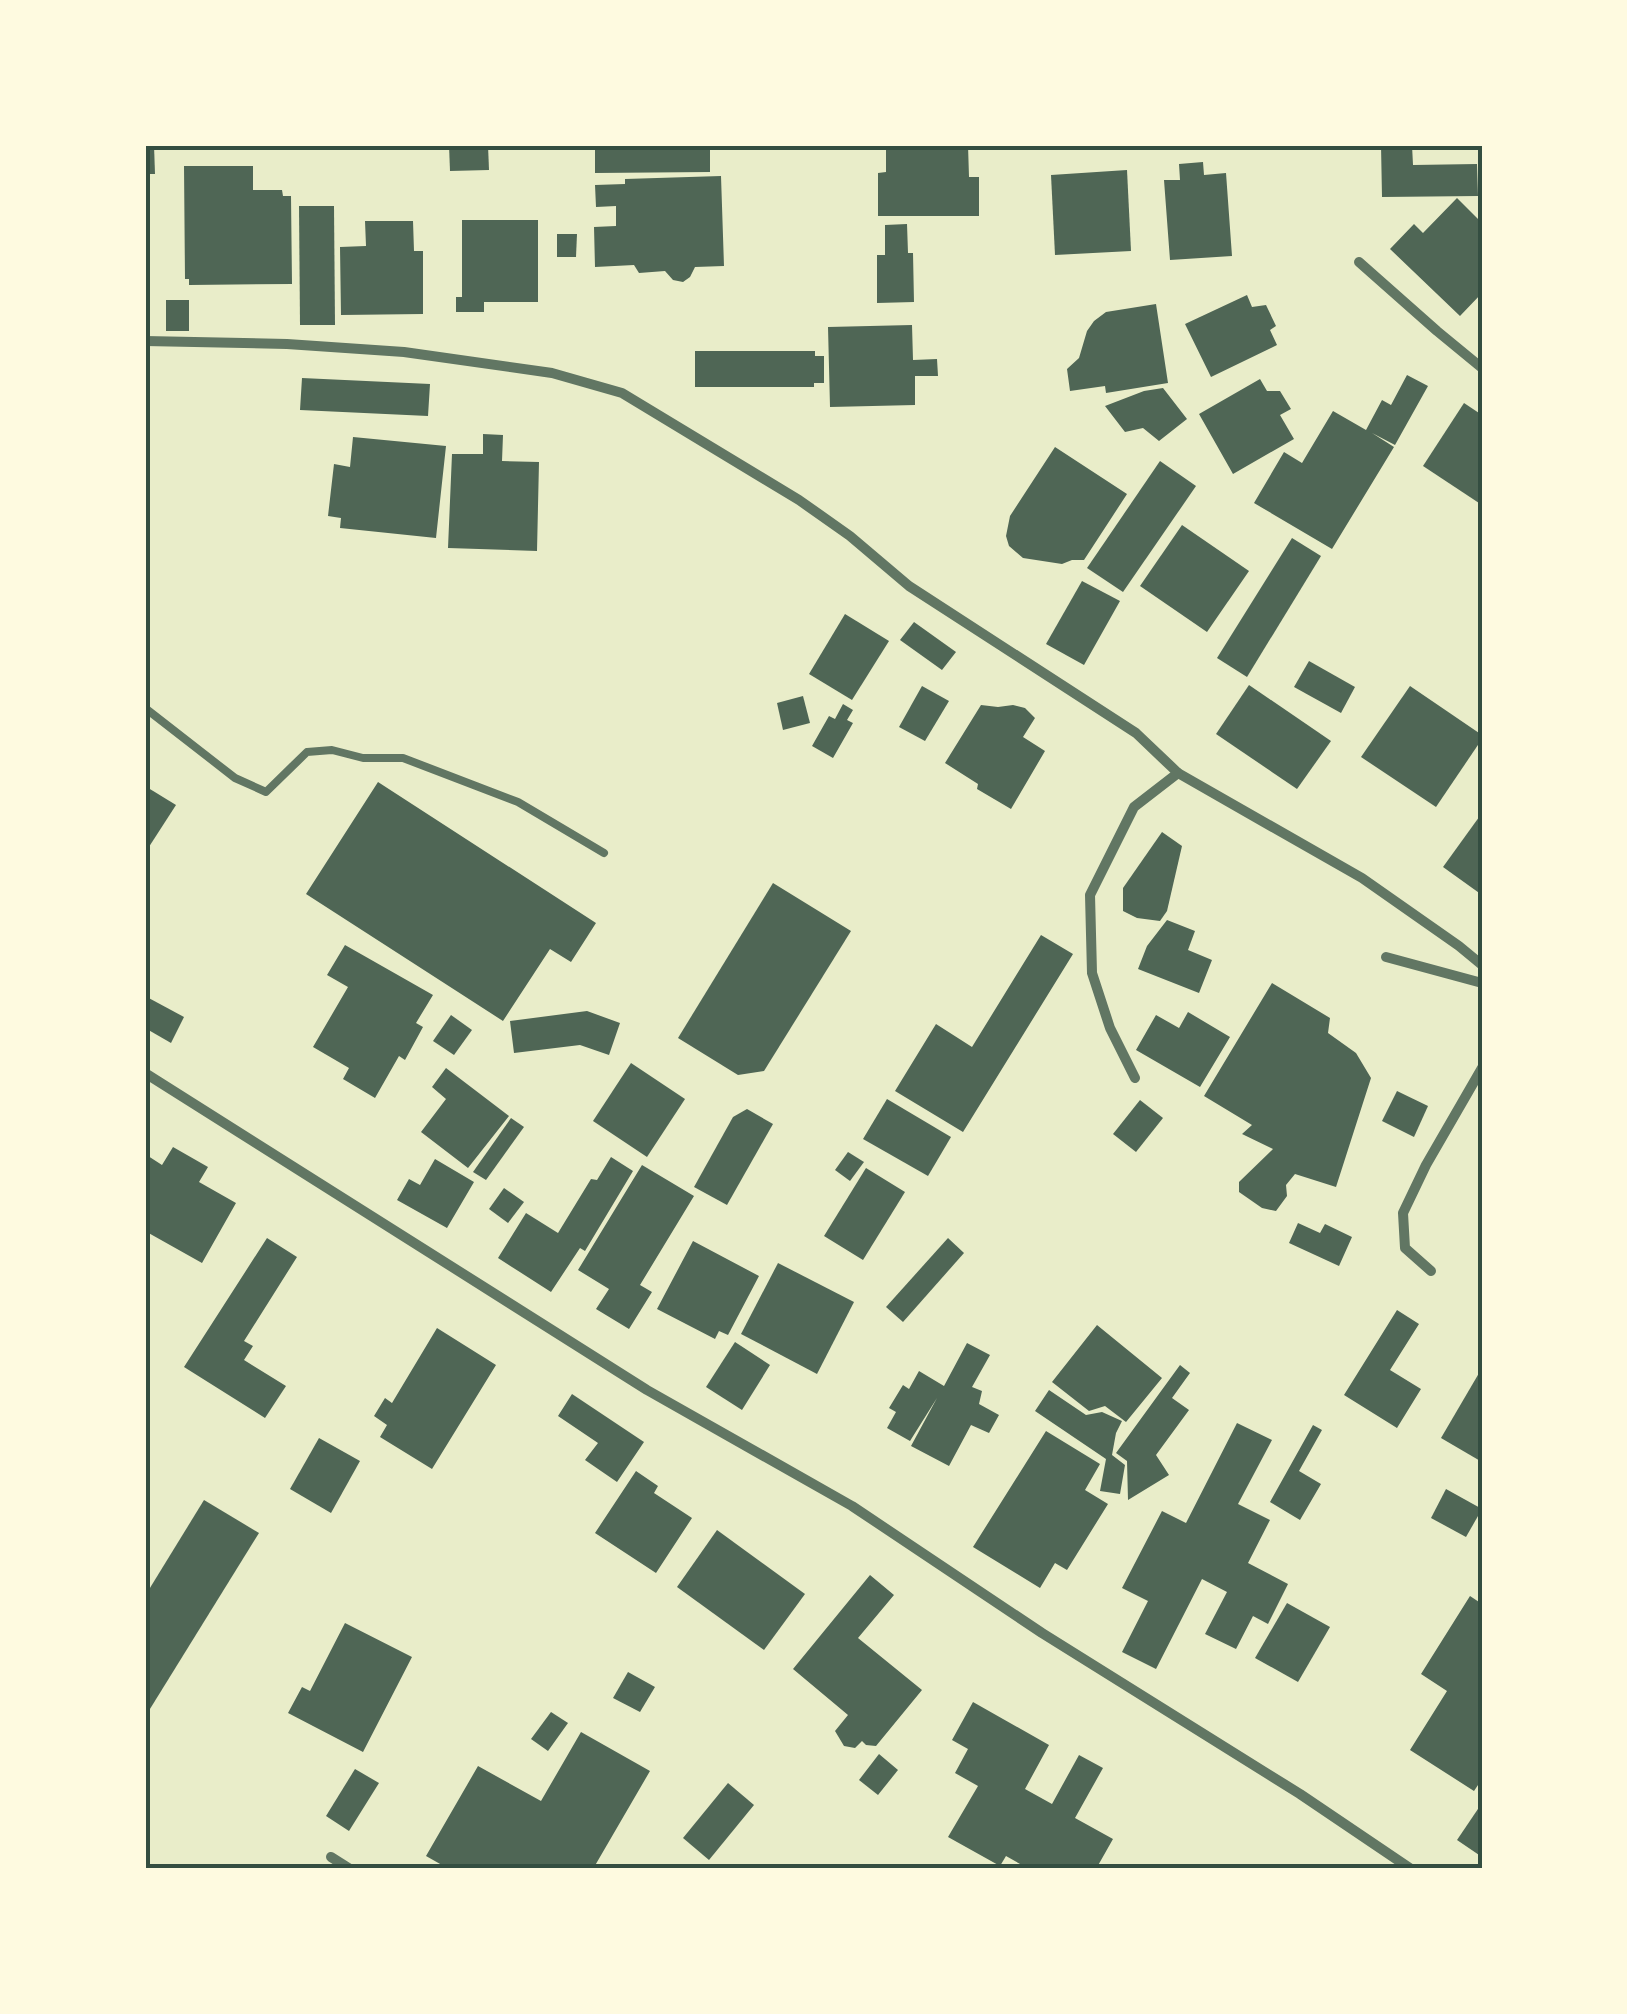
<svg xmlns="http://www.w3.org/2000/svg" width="1627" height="2014" font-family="'Fira Sans Condensed',sans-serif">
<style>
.building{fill:#4f6655}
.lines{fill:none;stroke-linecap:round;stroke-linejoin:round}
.service{stroke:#617663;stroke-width:8}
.minor{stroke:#617663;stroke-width:10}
.neatline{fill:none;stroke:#344e41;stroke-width:4}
</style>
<rect width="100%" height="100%" fill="#e9edc9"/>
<!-- building -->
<g class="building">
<polygon points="145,145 154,145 155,174 145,174"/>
<polygon points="449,145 488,145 489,170 450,171"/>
<polygon points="595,145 710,145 710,172 595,173"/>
<polygon points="886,145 968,145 969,177 979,177 979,216 878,216 878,173 886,172"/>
<polygon points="1381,145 1412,145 1413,165 1477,164 1478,196 1382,197"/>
<polygon points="1203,162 1204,175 1226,173 1232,256 1170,260 1164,180 1180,180 1179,164"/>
<polygon points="184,166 253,166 253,190 282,190 283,196 291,196 292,284 189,285 189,279 185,279"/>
<polygon points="1127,170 1131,251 1055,255 1051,175"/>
<polygon points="721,176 724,266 695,267 690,277 683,282 673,280 665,271 639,273 634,265 595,267 594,227 616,226 616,206 596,207 595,185 625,184 625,179"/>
<polygon points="1457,198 1482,223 1482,293 1460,316 1390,249 1414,224 1423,233"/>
<polygon points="299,206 334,206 335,325 300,325"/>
<polygon points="462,220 538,220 538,302 484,302 484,312 456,312 456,297 462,297"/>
<polygon points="365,221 413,221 414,251 423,251 423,314 341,315 340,247 366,246"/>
<polygon points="907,224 908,253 913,253 914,302 877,303 877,255 885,255 885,225"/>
<polygon points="557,234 577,234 576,257 557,257"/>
<polygon points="1247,295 1252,307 1266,305 1276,326 1270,330 1277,345 1211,377 1185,324"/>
<rect x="166" y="300" width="23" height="31"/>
<polygon points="1156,304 1168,383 1106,393 1105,386 1070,391 1067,369 1079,358 1087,331 1094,321 1106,312"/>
<polygon points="912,325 913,360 937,359 938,376 915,376 915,405 830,407 828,327"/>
<polygon points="695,351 815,351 815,356 824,356 824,383 814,383 814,387 695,387"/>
<polygon points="1407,375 1428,386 1395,445 1372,433 1394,447 1332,549 1254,503 1284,452 1302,463 1333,411 1366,430 1382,400 1391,405"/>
<polygon points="302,378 430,384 428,416 300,410"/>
<polygon points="1260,379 1267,391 1280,391 1291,409 1280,415 1294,439 1233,474 1199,414"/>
<polygon points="1163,388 1187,419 1159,441 1143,428 1125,432 1105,406 1144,391"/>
<polygon points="1464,403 1482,415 1482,505 1423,466"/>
<polygon points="483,434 503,435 502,461 539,462 537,551 448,548 452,454 483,454"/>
<polygon points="353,437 446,446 436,538 340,528 341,518 328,516 334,464 350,467"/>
<polygon points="1055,447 1127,494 1084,560 1072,560 1062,564 1023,558 1009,546 1006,536 1010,516"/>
<polygon points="1160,461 1196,486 1123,592 1087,568"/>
<polygon points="1182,525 1249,571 1207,632 1140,586"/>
<polygon points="1292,538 1321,556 1247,677 1217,658"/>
<polygon points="1082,581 1120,601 1084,665 1046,644"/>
<polygon points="845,614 889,641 852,700 809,674"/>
<polygon points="914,622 956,652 942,670 900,640"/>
<polygon points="1309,661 1355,687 1341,713 1294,687"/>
<polygon points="1249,685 1331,741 1297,789 1216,734"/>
<polygon points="922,686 949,701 925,741 899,727"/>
<polygon points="1410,686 1482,735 1482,739 1436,807 1361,757"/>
<polygon points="803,696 810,723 783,730 777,703"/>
<polygon points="843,704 853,710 847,720 853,723 833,758 812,746 829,716 835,719"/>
<polygon points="981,705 998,707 1013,705 1025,708 1035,718 1023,737 1045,751 1011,809 977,789 978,784 945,763"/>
<polygon points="378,782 596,923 571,962 550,949 503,1021 306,894"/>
<polygon points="145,786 176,805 145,853"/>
<polygon points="1482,813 1482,895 1443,867"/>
<polygon points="1162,832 1182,846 1167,911 1160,921 1137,918 1123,911 1123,888"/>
<polygon points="773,883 851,931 764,1071 738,1075 678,1038"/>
<polygon points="1167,920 1195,931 1188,950 1212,960 1199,993 1138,969 1147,946"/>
<polygon points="1041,935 1073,954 963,1132 895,1091 936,1024 972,1047"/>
<polygon points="345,945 433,995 416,1023 423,1027 405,1060 399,1056 375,1098 343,1079 349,1068 313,1047 348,987 327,975"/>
<polygon points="1272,983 1330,1018 1328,1033 1356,1053 1371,1078 1336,1187 1295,1174 1286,1185 1287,1196 1276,1211 1262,1208 1239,1192 1239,1182 1273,1149 1242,1134 1252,1125 1204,1096"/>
<polygon points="145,996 184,1017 171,1043 145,1028"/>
<polygon points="587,1011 620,1023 609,1055 580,1045 514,1053 510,1021"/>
<polygon points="1188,1012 1230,1037 1200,1087 1136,1050 1156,1015 1179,1028"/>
<polygon points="451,1015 472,1030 454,1055 433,1041"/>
<polygon points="631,1063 685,1099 647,1157 593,1121"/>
<polygon points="446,1068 509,1116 468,1168 421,1132 446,1099 432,1087"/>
<polygon points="1397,1091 1428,1106 1414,1137 1382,1121"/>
<polygon points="887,1099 951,1137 928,1176 863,1139"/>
<polygon points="1140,1100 1163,1118 1136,1152 1113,1134"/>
<polygon points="747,1109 773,1124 727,1205 694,1187 733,1117"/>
<polygon points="511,1118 524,1127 486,1180 473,1172"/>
<polygon points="173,1147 208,1167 199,1182 236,1203 202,1263 145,1231 145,1154 162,1165"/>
<polygon points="848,1152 864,1162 850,1181 835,1170"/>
<polygon points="611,1157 633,1171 585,1251 580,1248 551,1292 498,1258 526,1213 558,1233 591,1179 597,1180"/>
<polygon points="435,1159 474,1182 447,1228 397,1200 409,1179 420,1185"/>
<polygon points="642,1165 694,1196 640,1285 652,1292 629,1329 596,1309 609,1289 578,1270"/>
<polygon points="866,1168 905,1192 863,1260 824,1236"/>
<polygon points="504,1188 524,1202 508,1223 489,1209"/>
<polygon points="1298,1223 1320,1233 1325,1224 1352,1237 1339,1266 1289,1243"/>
<polygon points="267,1238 297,1257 244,1341 253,1346 244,1360 286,1386 265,1418 184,1367"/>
<polygon points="948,1238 964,1253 903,1322 886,1307"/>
<polygon points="693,1241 759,1276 728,1335 719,1331 715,1339 657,1309"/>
<polygon points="778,1263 854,1302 817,1374 741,1334"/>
<polygon points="1397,1310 1419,1324 1390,1370 1421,1389 1397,1428 1344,1395"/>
<polygon points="1097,1325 1162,1378 1126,1422 1105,1406 1089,1411 1052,1382"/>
<polygon points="437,1328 496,1365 432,1469 380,1437 387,1425 374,1416 385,1398 392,1403"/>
<polygon points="735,1342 770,1365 742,1410 706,1387"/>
<polygon points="967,1343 990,1355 972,1387 982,1391 979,1404 999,1415 989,1433 971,1425 949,1466 911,1446 937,1398 910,1441 887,1428 896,1412 889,1408 903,1385 909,1389 919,1371 944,1386"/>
<polygon points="1180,1365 1190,1373 1172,1398 1189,1410 1156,1455 1169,1475 1128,1500 1127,1461 1116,1453"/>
<polygon points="1482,1368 1482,1462 1441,1438"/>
<polygon points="1049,1390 1086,1415 1102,1412 1122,1421 1116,1433 1112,1455 1125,1465 1120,1494 1100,1491 1106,1459 1035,1411"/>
<polygon points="572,1394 644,1442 617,1482 585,1460 598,1443 558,1416"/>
<polygon points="1237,1423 1272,1440 1238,1504 1270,1520 1248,1563 1288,1584 1268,1624 1253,1616 1236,1649 1205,1634 1227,1592 1202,1579 1156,1669 1122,1652 1148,1601 1122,1588 1162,1511 1186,1523"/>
<polygon points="1313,1425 1322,1430 1299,1471 1321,1484 1300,1520 1270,1502"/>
<polygon points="1046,1431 1100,1464 1085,1490 1108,1504 1067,1570 1055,1563 1040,1588 973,1547"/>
<polygon points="319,1438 360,1461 331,1513 290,1489"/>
<polygon points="636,1471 658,1486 654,1493 692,1518 656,1573 595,1533"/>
<polygon points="1446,1489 1482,1509 1466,1537 1431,1518"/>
<polygon points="204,1500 259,1533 145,1717 145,1596"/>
<polygon points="717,1530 805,1594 764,1650 677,1587"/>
<polygon points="870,1575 894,1595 858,1638 922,1690 876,1746 866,1745 862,1741 855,1748 844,1746 835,1731 848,1715 793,1669"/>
<polygon points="1470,1596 1482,1604 1482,1779 1474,1791 1410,1750 1447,1691 1421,1674"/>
<polygon points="1287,1603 1330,1627 1298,1682 1255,1658"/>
<polygon points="345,1623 412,1657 363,1752 288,1713 302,1687 310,1691"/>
<polygon points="628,1672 655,1687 640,1712 613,1698"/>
<polygon points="973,1702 1049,1745 1025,1789 1052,1804 1079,1755 1103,1768 1075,1818 1113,1839 1096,1869 1029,1869 1006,1856 1000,1866 948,1837 978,1786 955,1773 968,1749 952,1740"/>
<polygon points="551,1712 568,1723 548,1751 531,1739"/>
<polygon points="581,1732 650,1771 593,1869 449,1869 426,1856 478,1766 541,1801"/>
<polygon points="879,1754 898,1770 878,1795 859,1780"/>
<polygon points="355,1769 379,1783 349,1831 326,1816"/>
<polygon points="728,1783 754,1805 709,1860 683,1838"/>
<polygon points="1482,1803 1482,1857 1457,1840"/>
</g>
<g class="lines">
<!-- service -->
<polyline class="service" points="145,708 235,778 266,792 307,752 332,750 363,758 403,758 518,802 604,853"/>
<!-- minor -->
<g class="minor">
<polyline points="1359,262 1437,331 1482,368"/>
<polyline points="145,341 287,344 404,352 552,373 622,393 799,500 850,536 909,586 1136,733 1178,773 1362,878 1459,946 1482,965"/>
<polyline points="1386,957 1482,983"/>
<polyline points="145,1073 647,1390 852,1506 1042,1633 1300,1794 1411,1869"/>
<polyline points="1135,1078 1110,1028 1092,973 1090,895 1134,807 1178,773"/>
<polyline points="1431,1271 1405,1248 1403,1213 1426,1165 1482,1068"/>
<polyline points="331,1857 350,1869"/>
</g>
</g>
<!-- border -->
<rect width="1627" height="2014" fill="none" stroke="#fefae0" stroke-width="295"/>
<rect x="148" y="148" width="1332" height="1718" class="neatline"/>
</svg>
